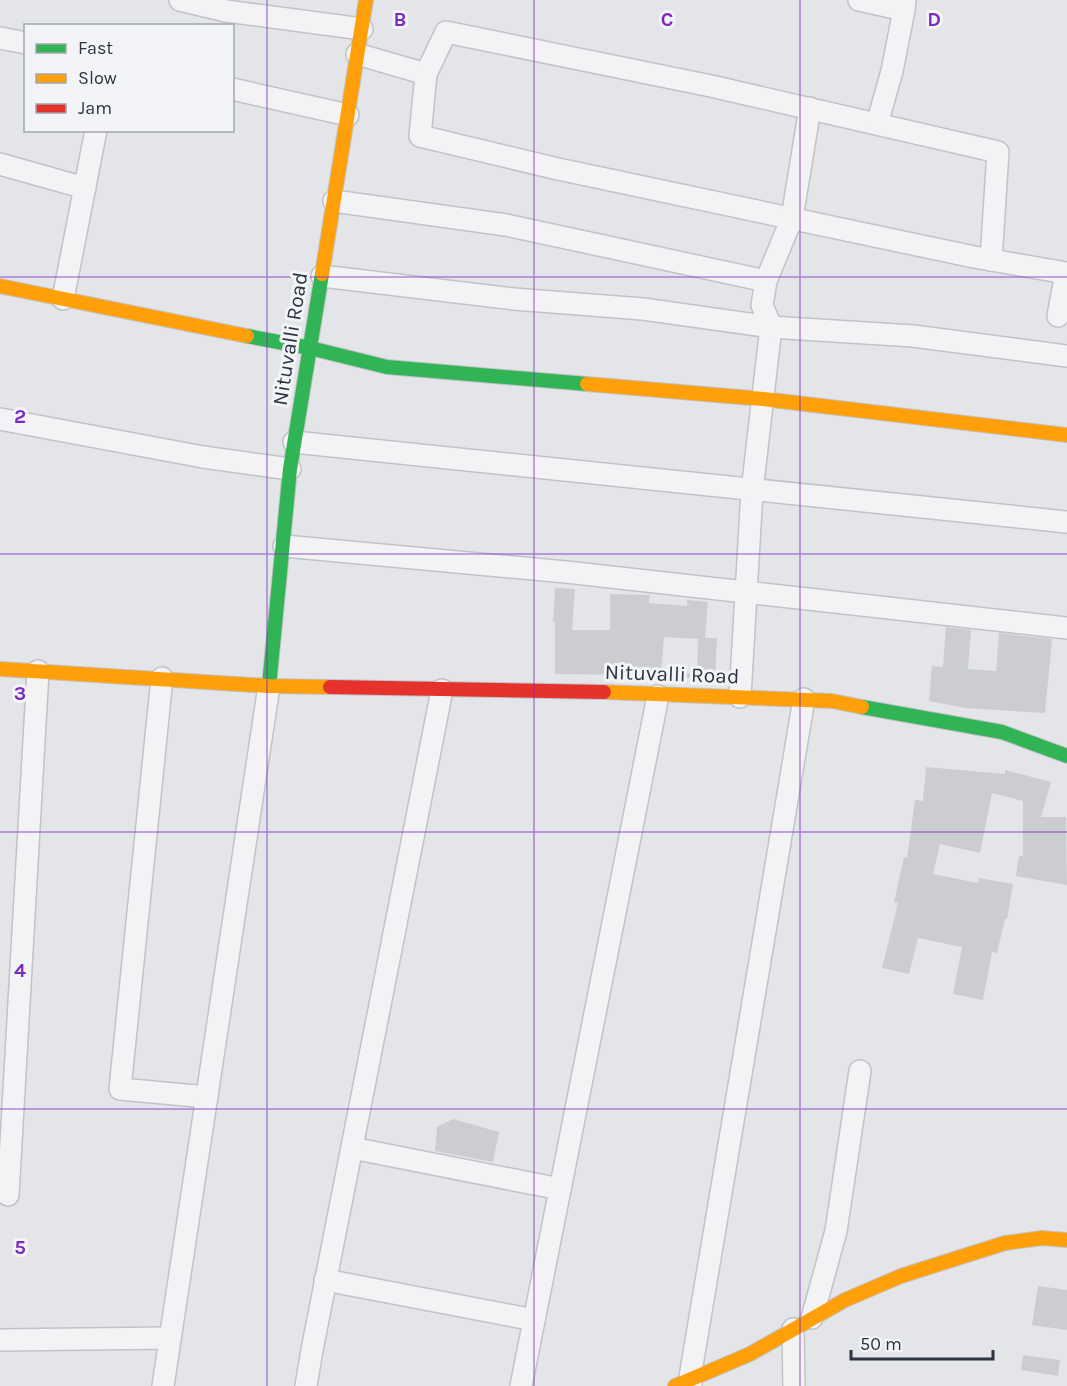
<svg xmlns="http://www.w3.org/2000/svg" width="1067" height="1386" font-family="Karla,sans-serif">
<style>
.building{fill:#cccdd0;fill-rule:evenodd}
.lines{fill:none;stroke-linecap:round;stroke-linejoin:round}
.street-casing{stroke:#c2c3c6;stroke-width:24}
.fast-casing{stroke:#c2c3c6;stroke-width:16}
.slow-casing{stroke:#c2c3c6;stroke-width:16}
.jam-casing{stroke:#c2c3c6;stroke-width:16}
.street{stroke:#f3f3f5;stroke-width:21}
.fast{stroke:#30b455;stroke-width:14}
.slow{stroke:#ff9f0a;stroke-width:14}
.jam{stroke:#e5322d;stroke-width:14}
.grid{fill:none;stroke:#7b2cbf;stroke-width:1.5;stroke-opacity:0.55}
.labels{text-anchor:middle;stroke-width:6;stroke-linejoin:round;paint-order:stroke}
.street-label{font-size:21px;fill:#2c343f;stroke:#f2f4f7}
.grid-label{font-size:20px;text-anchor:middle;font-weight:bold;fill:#7b2cbf;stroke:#f2f4f7;stroke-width:6;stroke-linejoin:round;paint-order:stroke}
</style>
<rect width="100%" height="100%" fill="#e3e5e8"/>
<!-- building -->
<g class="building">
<path d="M555,588L575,589L572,630H610V594L650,595L649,603L687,606V600L708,602L705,638H717L715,679L632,675L555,674V622H553ZM664,637L698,639L697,674L661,672Z"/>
<polygon points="946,627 971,630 968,669 996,671 999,633 1052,639 1045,713 965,708 929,701 932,666 943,667"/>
<polygon points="926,767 1005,774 1005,770 1051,782 1041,817 1066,817 1067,885 1016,876 1019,856 1023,856 1023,801 992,793 980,853 940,844 933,874 978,883 979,878 1013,884 1007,919 1005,919 997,953 992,952 983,1000 953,994 962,947 918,938 909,974 882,968 898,903 894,902 904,857 907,858 915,800 923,801"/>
<polygon points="453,1119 499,1132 493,1162 435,1151 437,1127"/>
<polygon points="1038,1286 1067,1290 1067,1330 1032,1325"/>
<polygon points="1023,1355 1060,1360 1058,1376 1021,1370"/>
</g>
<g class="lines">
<defs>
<g id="street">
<polyline points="180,0 226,11 362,29"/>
<polyline points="859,0 904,10 905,0"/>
<polyline points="0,38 26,43"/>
<polyline points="357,54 426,74 420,136 558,169 974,257 1066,273 1058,316"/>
<polyline points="426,74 446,32 711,86 998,152 991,260"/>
<polyline points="232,89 348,115"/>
<polyline points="877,124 892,71 904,10"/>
<polyline points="0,164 85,188"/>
<polyline points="334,201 506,225 766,281 762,305 771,327 752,491 740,697"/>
<polyline points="322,276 514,299 643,309 771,327 913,336 1067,356"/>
<polyline points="766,281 792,218 810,108"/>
<polyline points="63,299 96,130"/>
<polyline points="0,419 203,457 290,469"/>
<polyline points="294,442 1067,522"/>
<polyline points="284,546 566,572 1067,628"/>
<polyline points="162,678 120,1089 207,1097"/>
<polyline points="352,1148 560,1189"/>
<polyline points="8,1195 38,671"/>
<polyline points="325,1280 534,1320"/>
<polyline points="812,1318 836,1231 860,1071"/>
<polyline points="793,1329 794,1386"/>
<polyline points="0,1340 170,1338"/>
<polyline points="163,1386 269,686"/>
<polyline points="306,1386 312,1350 442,690"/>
<polyline points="521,1386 658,696"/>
<polyline points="691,1386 690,1377 804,699"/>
</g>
<g id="fast">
<polyline points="247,336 310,348 387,367 587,384"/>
<polyline points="269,686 290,469 322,274"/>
<polyline points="862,707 1002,732 1067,756"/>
</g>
<g id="slow">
<polyline points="322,274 366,0"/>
<polyline points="0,286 247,336"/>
<polyline points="587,384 763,399 1067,435"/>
<polyline points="0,669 269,686 330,687"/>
<polyline points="604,692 832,701 862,707"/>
<polyline points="675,1386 750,1354 845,1300 901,1276 1005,1243 1042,1238 1067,1240"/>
</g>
<polyline id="jam" points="330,687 604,692"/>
</defs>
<!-- street casing -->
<use href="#street" class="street-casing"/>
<!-- fast casing -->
<use href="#fast" class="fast-casing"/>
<!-- slow casing -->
<use href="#slow" class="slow-casing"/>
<!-- jam casing -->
<use href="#jam" class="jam-casing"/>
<!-- street -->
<use href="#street" class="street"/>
<!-- fast -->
<use href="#fast" class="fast"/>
<!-- slow -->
<use href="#slow" class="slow"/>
<!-- jam -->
<use href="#jam" class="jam"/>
</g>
<!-- grid -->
<path class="grid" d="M267,0V1386M534,0V1386M800,0V1386M0,277H1067M0,554H1067M0,832H1067M0,1109H1067"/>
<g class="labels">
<!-- street labels -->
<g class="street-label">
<text transform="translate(290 339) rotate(-81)" y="7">Nituvalli Road</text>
<text transform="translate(672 674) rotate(2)" y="7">Nituvalli Road</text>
</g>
</g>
<g class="grid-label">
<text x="400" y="26">B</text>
<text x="667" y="26">C</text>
<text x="934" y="26">D</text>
<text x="20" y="423">2</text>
<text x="20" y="700">3</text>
<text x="20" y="977">4</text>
<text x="20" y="1254">5</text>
</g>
<!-- legend -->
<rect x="24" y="24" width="210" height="108" fill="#f2f4f7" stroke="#a3a7ad" stroke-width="1.5"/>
<rect x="36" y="44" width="30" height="9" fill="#30b455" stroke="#a3a7ad" stroke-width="1.5"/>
<text x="78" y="54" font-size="18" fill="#2c343f">Fast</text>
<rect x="36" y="74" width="30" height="9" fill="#ff9f0a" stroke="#a3a7ad" stroke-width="1.5"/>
<text x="78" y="84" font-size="18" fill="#2c343f">Slow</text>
<rect x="36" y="104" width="30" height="9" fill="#e5322d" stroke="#a3a7ad" stroke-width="1.5"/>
<text x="78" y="114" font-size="18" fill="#2c343f">Jam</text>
<!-- scale -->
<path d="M851 1350v9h142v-9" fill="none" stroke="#2c343f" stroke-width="3"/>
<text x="860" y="1350" font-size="18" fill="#2c343f" stroke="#f2f4f7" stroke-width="4.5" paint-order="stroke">50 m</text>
</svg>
